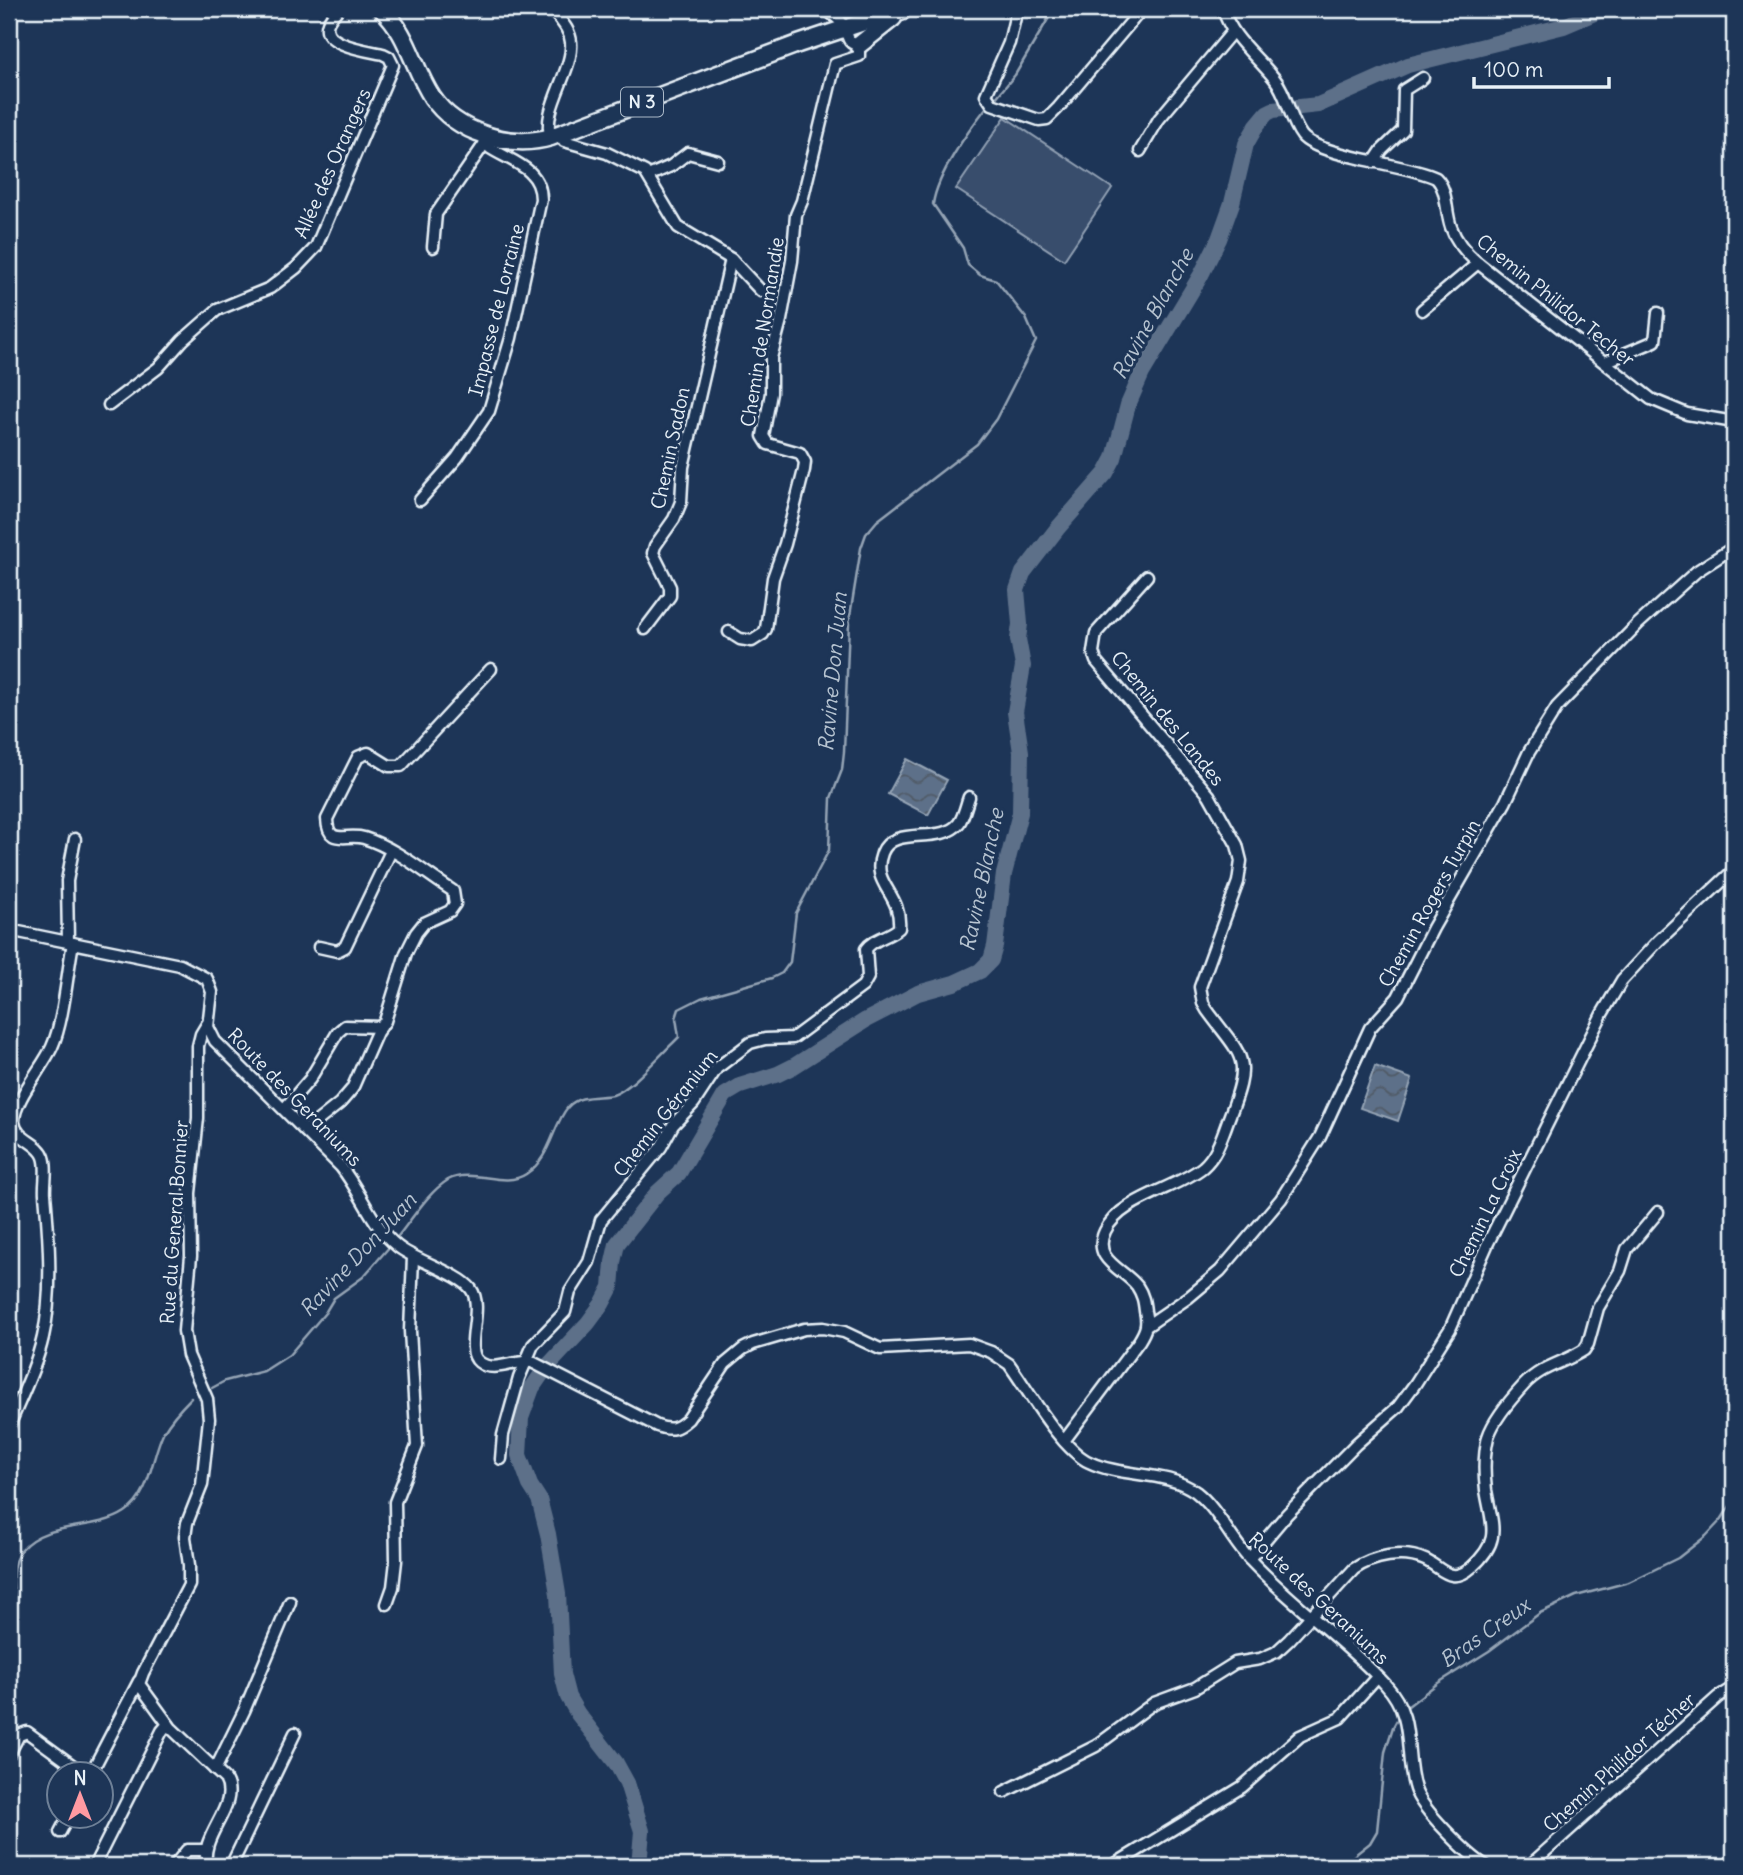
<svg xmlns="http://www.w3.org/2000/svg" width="1743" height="1875" font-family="Delius,sans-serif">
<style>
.green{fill:#374d6c;stroke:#909fb2;stroke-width:2}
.water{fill:url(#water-waves);stroke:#95a4b5;stroke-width:2}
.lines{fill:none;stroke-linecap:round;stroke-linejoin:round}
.stream{stroke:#95a4b5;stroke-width:2.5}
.river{stroke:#5d7089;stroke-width:16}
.minor-casing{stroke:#e8f1f8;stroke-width:15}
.primary-casing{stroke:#e8f1f8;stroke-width:21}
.minor{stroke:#1d3557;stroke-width:10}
.primary{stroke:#1d3557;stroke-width:16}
.labels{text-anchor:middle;stroke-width:6;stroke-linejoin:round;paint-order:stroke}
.shield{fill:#1d3557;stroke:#abb9c8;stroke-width:2}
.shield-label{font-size:18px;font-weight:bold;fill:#e8f1f8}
.street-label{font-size:19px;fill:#e8f1f8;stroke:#1d3557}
.water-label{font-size:21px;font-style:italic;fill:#b7c4d1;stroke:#1d3557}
</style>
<defs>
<pattern id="water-waves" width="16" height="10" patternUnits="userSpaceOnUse" patternTransform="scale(1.75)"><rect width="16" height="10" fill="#5d7089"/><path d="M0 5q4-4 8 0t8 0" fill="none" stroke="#505a66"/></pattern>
</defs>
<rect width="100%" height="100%" fill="#1d3557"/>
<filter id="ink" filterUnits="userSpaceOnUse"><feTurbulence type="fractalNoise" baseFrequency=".0143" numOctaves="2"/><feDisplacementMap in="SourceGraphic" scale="14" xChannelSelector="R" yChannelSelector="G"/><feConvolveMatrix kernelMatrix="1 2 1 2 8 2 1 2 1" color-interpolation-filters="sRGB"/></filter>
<g filter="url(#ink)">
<!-- green -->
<polygon class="green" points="1005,117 1112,188 1064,260 956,189"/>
<!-- water -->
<g class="water">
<polygon points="907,759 947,780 928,815 888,794"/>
<polygon points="1375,1066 1412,1079 1398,1121 1360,1108"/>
</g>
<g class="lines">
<!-- stream -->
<g class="stream">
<polyline points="995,99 1015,75 1054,9"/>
<path d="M395,1240C411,1221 427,1193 448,1180C472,1167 504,1189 526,1174C551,1158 552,1126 568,1107C579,1094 598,1098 613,1095C630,1090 659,1056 673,1043L679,1037L676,1018L679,1009L701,998L772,978L782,973L790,962L796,913L829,850L831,798L842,770L844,752L849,622L861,548L866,534L877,521L977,444L996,419L1036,341L1026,318L996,280L980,275L968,265L963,248L933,204C937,175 968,131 986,108"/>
<polyline points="212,1388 225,1381 264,1371 289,1355 325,1313 334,1298 363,1277 391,1245"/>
<path d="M9,1642C28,1615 0,1578 21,1550C46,1520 95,1532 125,1512C151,1495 151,1457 164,1431C171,1419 181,1408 191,1398"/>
<polyline points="1403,1710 1438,1683 1489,1651 1540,1613 1576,1596 1629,1582 1678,1558 1706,1536 1721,1520 1734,1500"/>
<polyline points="1341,1866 1370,1843 1377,1831 1385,1752 1393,1727 1399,1716"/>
</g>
<!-- river -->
<polyline class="river" points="639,1866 642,1831 627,1783 616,1763 578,1714 568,1697 562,1674 558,1594 548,1534 539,1499 530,1485 519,1455 521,1418 532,1388 545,1369 588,1323 602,1304 611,1287 613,1262 617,1244 657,1193 679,1173 725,1095 740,1086 778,1074 794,1066 866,1020 918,993 954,983 980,971 991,960 995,946 1004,874 1020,813 1021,752 1015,712 1023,666 1018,639 1020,624 1017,590 1023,573 1057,529 1106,473 1114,458 1128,405 1142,373 1201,275 1219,239 1232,203 1246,144 1257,125 1267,113 1273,110 1318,105 1408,65 1564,26 1604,9"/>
<defs>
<g id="minor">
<polyline points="1017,9 1009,43 986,95 992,104 1039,120 1047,119 1058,108 1142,9"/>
<path d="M1223,9C1232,39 1255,54 1274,78C1288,95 1289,119 1302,136C1320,157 1408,164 1436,178C1448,190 1445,210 1451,227C1456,242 1466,253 1478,263L1651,399L1687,414L1734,422"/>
<polyline points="560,133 564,141 607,153 645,172 678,227 731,259 761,291"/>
<path d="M551,137C540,111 574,70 571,42C570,29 559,19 552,9"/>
<polyline points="1140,151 1159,119 1233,31"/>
<polyline points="1374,162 1382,150 1403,130 1404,90 1423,78"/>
<polyline points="648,176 671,166 688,153 718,161"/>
<polyline points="433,247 436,214 485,143"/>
<polyline points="1422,310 1478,263"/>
<polyline points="1605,362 1655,341 1658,313"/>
<path d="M109,405L158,368L183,340L217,310L270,288L296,268L316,247L393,65L389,57L383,54C370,51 319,45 328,23C330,18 335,13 338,9"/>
<path d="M420,500L457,458L489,411L511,338L541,199C541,168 512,162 490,148L485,143L483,134"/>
<polyline points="645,629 670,596 670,587 653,553 655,546 674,519 681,502 683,467 731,259"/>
<path d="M729,632L740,639L752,641L763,634L766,629L773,578L785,544L804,470L805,462L800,453L768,444L763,436L771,393V358L781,320L792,261L796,215L802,201L835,64L859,56V45C845,44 849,33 843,24C838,18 831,13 825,9"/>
<path d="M9,930L180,965L207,979L212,992L208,1027L215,1041L341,1167C361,1192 372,1226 397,1246C415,1261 459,1273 471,1289C485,1308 463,1349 479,1362C494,1374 515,1359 532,1362L657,1426C671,1431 677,1429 688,1419L725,1364L743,1349L753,1344L804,1329L823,1328L844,1332L880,1349L969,1344L991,1352L1009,1364C1028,1390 1061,1449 1089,1462C1122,1478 1166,1470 1196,1492C1219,1510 1231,1541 1252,1562C1294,1606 1344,1640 1385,1684C1417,1719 1403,1751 1415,1789C1421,1809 1468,1855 1486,1866"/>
<polyline points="68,942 67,881 75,839"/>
<polyline points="319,947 337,951 345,947 391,851"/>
<polyline points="284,1109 310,1079 338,1032 345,1026 381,1027"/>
<path d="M305,1131L340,1103L352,1089L377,1032L385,1021L406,953L416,933L424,923L450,911L455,904L453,891C425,873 396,848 364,838C346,833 328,847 327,819L358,757L368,753L389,766H401L491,669"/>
<polyline points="1148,1325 1189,1297 1220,1271 1281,1199 1320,1137 1370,1028 1398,997 1433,928 1505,803 1529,752 1557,707 1638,624 1697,571 1734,547"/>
<path d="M9,1426C21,1397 36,1368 43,1337C53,1294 49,1238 45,1194C44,1183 48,1168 44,1157C39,1142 16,1140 14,1122C13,1101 43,1067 52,1047C64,1020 67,973 73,943"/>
<path d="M1064,1441L1139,1341C1146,1330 1148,1324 1145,1311C1144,1302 1143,1295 1137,1286C1124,1269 1091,1260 1105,1231C1121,1198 1176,1189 1203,1167C1218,1154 1223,1133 1230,1115C1253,1056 1242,1058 1207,1010L1203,1003L1200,987L1238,882L1241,861L1237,845L1209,795L1096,661L1093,652L1096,633L1147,576"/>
<path d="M501,1459L503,1435L519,1378L533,1345L565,1312L570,1292L589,1262L601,1220L661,1147L673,1125L694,1103L717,1068L750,1043L765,1039L793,1038L863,986L868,977L866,949C874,938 889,937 899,928C902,892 870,885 882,853C893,824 941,846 959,823C964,816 966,805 969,797"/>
<polyline points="1249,1559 1287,1514 1356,1444 1398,1407 1415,1384 1450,1329 1488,1243 1602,1014 1622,980 1658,941 1734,870"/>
<polyline points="387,1604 393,1587 396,1561 395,1502 417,1446 410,1331 413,1257"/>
<polyline points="9,1754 19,1735 27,1732 83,1773"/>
<polyline points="215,1770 244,1711 290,1602"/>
<polyline points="91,1773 139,1681"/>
<path d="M1004,1792L1096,1746L1154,1703L1195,1688L1235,1663L1260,1659L1276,1652L1289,1640L1354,1569C1373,1556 1403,1550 1425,1560C1441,1567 1451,1586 1472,1567C1502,1540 1492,1526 1486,1490C1484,1474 1484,1454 1488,1437C1494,1419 1511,1399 1524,1385C1541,1366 1564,1363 1584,1350L1588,1344L1598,1308L1620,1271L1627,1249L1658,1212"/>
<polyline points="60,1832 69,1815"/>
<polyline points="94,1866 162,1731 168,1724"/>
<polyline points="174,1866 187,1850 206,1850"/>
<path d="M207,1866C198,1835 241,1806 225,1779L171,1728L139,1684L143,1673L189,1585V1565L185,1537L187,1523L202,1485L209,1419L207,1399L188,1355L184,1331L191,1256L190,1193L198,1118V1046L201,1034L207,1024"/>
<polyline points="231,1866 295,1733"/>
<polyline points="1112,1866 1242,1787 1300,1736 1340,1718 1377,1677"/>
<polyline points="1529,1866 1718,1697 1734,1687"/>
</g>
<g id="primary">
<path d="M382,9C408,33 413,68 432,97C456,133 511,149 551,137L798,44L891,13L901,12"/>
<polyline points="859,45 893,18"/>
</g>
</defs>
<!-- minor casing -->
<use href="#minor" class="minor-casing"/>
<!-- primary casing -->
<use href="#primary" class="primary-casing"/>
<!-- minor -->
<use href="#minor" class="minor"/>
<!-- primary -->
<use href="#primary" class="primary"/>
</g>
</g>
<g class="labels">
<!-- shield labels -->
<rect class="shield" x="621" y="87.5" width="42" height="29" rx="5"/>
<g class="shield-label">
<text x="642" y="108">N 3</text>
</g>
<!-- street labels -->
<g class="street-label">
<text transform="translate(332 163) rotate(-66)" y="7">Allée des Orangers</text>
<text transform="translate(1556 300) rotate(39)" y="7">Chemin Philidor Techer</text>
<text transform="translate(496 310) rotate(-76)" y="7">Impasse de Lorraine</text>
<text transform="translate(762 332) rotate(-81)" y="7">Chemin de Normandie</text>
<text transform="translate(670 448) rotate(-78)" y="7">Chemin Sadon</text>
<text transform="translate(1168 718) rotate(51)" y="7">Chemin des Landes</text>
<text transform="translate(1429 903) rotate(-61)" y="7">Chemin Rogers Turpin</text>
<text transform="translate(295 1097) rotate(46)" y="7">Route des Geraniums</text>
<text transform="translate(665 1113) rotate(-52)" y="7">Chemin Géranium</text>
<text transform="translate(1485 1213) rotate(-64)" y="7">Chemin La Croix</text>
<text transform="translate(174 1222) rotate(-86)" y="7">Rue du General Bonnier</text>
<text transform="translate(1319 1598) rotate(43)" y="7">Route des Geraniums</text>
<text transform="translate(1619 1762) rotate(-42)" y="7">Chemin Philidor Técher</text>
</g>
<!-- water labels -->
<g class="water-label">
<text transform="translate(1153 314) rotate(-61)" y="7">Ravine Blanche</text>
<text transform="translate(833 672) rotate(-85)" y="7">Ravine Don Juan</text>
<text transform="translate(982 880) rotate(-78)" y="7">Ravine Blanche</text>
<text transform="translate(358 1255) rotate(-47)" y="7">Ravine Don Juan</text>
<text transform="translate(1485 1633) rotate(-35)" y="7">Bras Creux</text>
</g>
</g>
<!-- margin -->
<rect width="1743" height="1875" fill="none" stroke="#1d3557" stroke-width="35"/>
<rect x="18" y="18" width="1708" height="1840" fill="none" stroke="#e8f1f8" stroke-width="2.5" filter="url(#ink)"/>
<!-- north arrow -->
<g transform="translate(80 1795)"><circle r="33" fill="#1d3557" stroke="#6e8097" stroke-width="2"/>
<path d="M0-5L12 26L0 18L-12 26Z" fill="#ff9aa2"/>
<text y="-10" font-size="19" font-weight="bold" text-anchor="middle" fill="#e8f1f8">N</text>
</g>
<!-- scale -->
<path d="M1474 77v10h135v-10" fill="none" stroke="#e8f1f8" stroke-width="3.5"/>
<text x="1484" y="77" font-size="21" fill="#e8f1f8" stroke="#1d3557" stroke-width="5" paint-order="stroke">100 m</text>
</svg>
